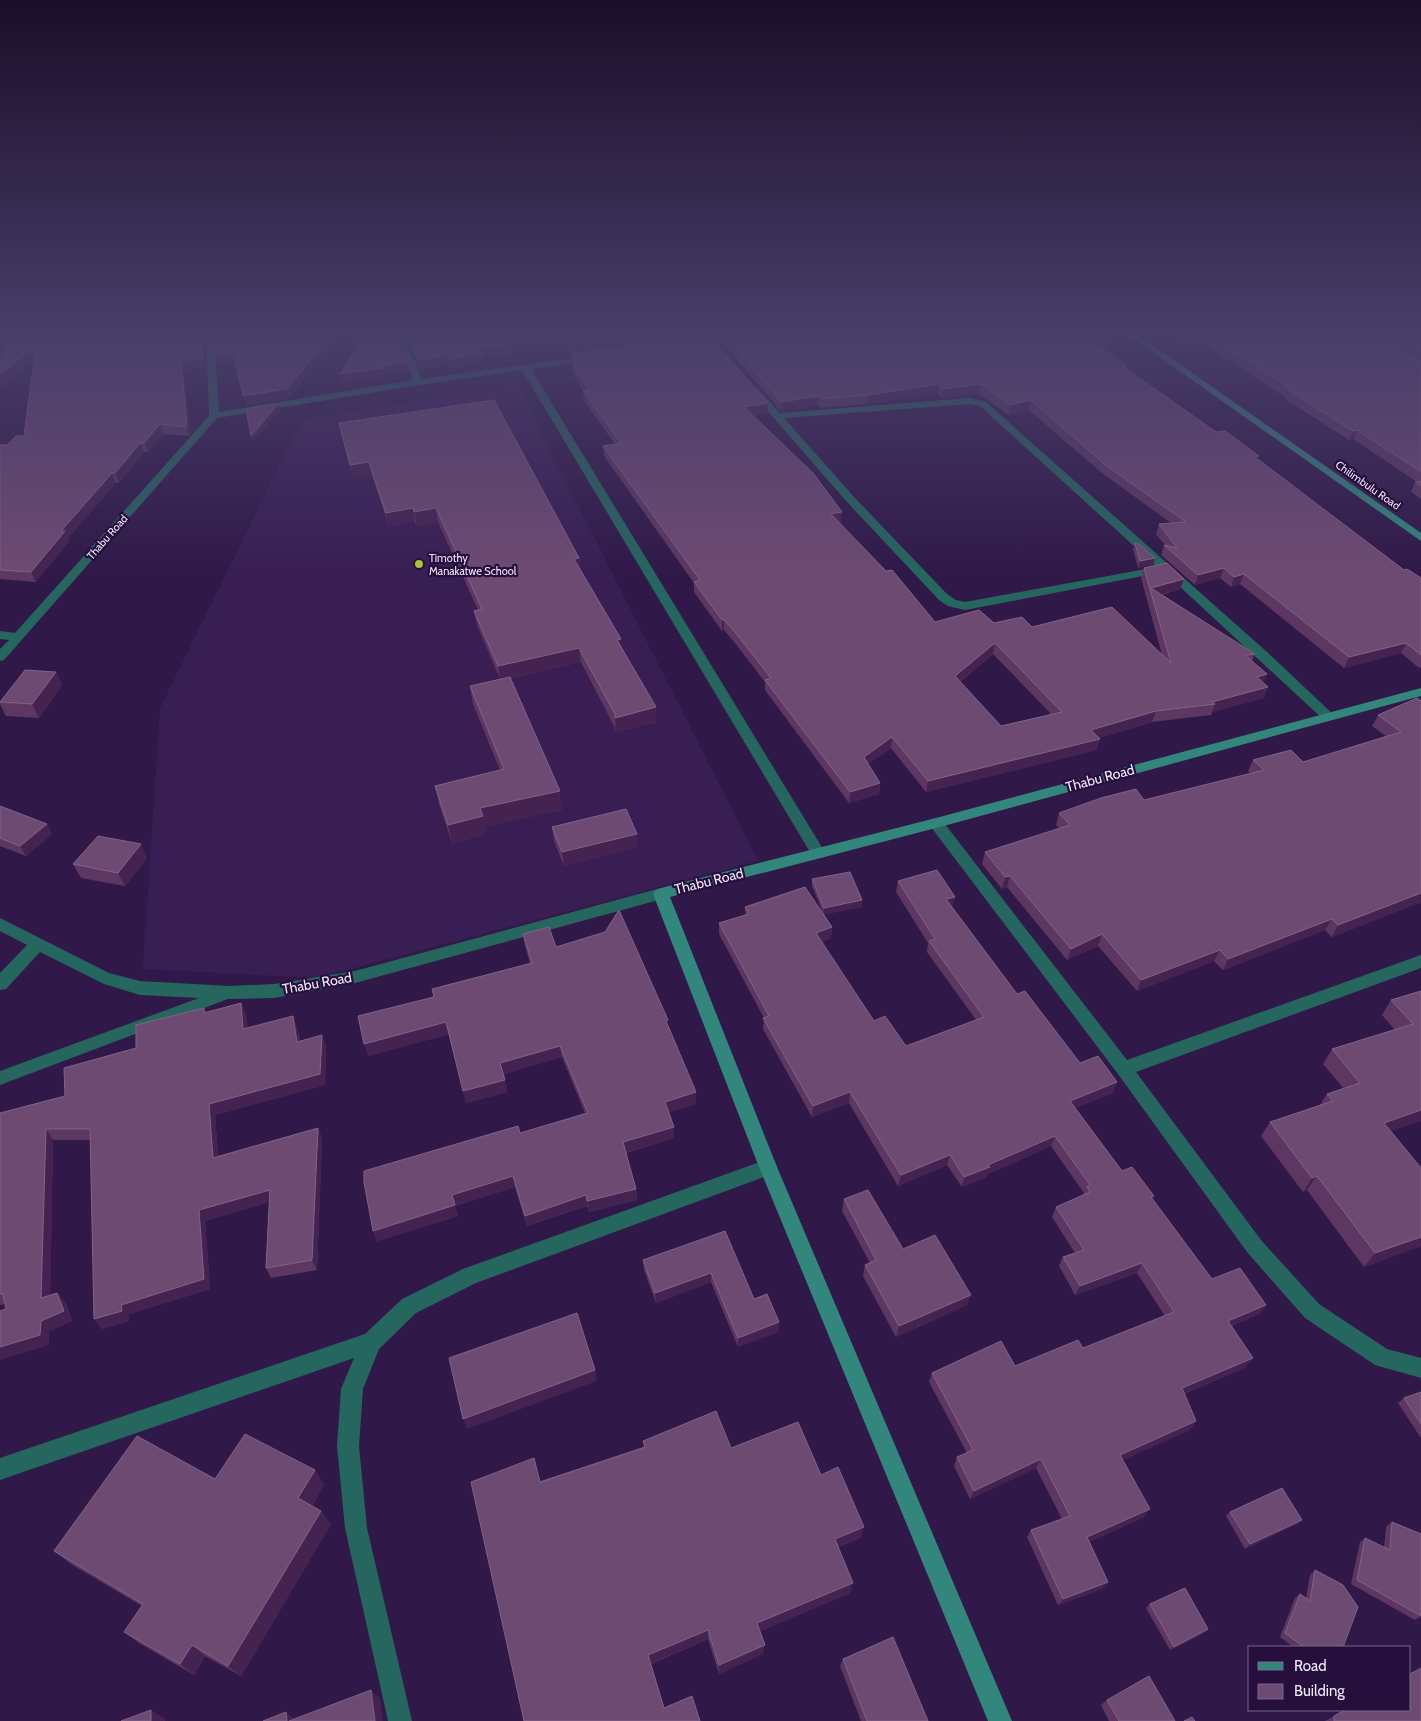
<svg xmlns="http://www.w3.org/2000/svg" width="1421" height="1721" font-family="Cabin,sans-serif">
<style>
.built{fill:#391e54}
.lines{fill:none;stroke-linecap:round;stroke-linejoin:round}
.street{fill:#25665e;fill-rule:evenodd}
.secondary{fill:#33867c;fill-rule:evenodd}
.wall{fill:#5d3762;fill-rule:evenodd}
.shaded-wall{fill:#442350}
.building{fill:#6d4a72;stroke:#826388;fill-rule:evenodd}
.poi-dot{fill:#a0c92c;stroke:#260e3d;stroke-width:2}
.labels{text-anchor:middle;stroke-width:4.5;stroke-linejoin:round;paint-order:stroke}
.far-street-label{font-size:11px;fill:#f2eafd;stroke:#260e3d}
.far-poi-label{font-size:11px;fill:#f2eafd;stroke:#260e3d;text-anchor:start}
.street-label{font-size:14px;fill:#f2eafd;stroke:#260e3d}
</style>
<rect width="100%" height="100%" fill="#301948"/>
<!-- built -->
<polygon class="built" points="517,385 758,861 317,978 143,969 160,708 302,420"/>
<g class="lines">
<!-- street -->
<g class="street">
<polygon points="9,332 17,332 5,372 0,375 0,358"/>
<polygon points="206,332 214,332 219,412 413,380 394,332 402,332 422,379 596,355 598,357 593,360 531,369 823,849 825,853 823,857 818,858 813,857 522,370 419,385 217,418 4,660 0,661 0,649 9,640 0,639 0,631 15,633 209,416"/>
<polygon points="731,332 753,332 749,335 692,344 688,341 692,338"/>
<path d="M755,388L758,389L780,413L970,398L986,402L1267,652L1336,717L1329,721L1324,720L1164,572L965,610L948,606L939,600L847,502L752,393V389ZM970,404L980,406L1157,567L965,602L956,600L947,594L855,498L784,418Z"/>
<polygon points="936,818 941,819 1127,1060 1421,955 1421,968 1136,1072 1261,1240 1319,1304 1387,1349 1421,1358 1421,1378 1375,1365 1305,1318 1247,1252 1118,1074 931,827 929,823 931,819"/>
<polygon points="661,888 666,890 669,894 666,898 355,983 274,998 228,999 0,1085 0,1071 199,998 140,995 104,984 40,952 6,989 0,990 0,973 27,945 0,931 0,918 109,973 140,981 230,986 274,984 355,971"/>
<polygon points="768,1159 775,1161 777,1167 775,1173 476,1283 416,1313 379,1349 363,1389 359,1446 367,1528 412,1721 388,1721 345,1528 337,1446 341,1389 354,1358 0,1480 0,1458 365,1334 402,1299 463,1269"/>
</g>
<!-- secondary -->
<g class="secondary">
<polygon points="1124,332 1134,332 1421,533 1421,541"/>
<polygon points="1421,688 1421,696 936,828 670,897 777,1167 1012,1721 988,1721 759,1167 653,894 656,890 661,888 936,818"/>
</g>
</g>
<!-- wall -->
<g class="wall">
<polygon points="13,332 205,367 184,370 190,434 189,436 163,434 148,452 144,452 119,483 116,483 68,538 69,541 36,582 0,579 0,445 7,445 24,436 34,358 0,388 0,365 3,363"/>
<path d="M404,332H717L646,343L768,413L753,416L841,522L839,523L935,622L994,623L1032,627L1162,655L1141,578L1144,568L1184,579L1180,589L1162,595L1255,654L1252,661L1267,674L1263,682L1264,698L1212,712L1211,715L1152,722L1099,738L1097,750L926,792L891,748L868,764L880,783L879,794L849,803L765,690V682L735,643L724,630L722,631L694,592V583L604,456L603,446L615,444L584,401L583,391H584L575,378L571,351L557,353L554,348L482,357L483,363L450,368L448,364L420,369ZM993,654L1051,714L1001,726L960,682Z"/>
<polygon points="721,332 1105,350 1126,369 1216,432 1258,460 1404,570 1421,578 1421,667 1419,668 1401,653 1344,668 1240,584 1231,587 1220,578 1195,585 1161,555 1164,545 1165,545 1156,534 1159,524 1171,523 1102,473 1029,410 1009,415 979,394 942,398 938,393 867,404 821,408 818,405 781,411 721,341"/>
<polygon points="1169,332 1378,332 1381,338 1409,355 1387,340 1384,335 1385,332 1421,332 1421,499 1411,492 1415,482 1417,482 1353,439 1349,440 1285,399 1285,397 1201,342 1189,345"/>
<polygon points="339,423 579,558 580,571 621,639 621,647 657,722 616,732 615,728 581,662 511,678 562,810 485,826 486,834 452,843 439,804 435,786 500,770 473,704 470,686 500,679 477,625 474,611 478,610 438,522 417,526 415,522 389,526 372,476 353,479"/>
<polygon points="1135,543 1155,558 1153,565 1138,568 1133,549"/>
<polygon points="56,672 62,685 39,718 6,716 0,704 0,702"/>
<polygon points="1421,701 1421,902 1332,937 1325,930 1223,970 1214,961 1137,991 1098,946 1067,960 1007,887 1002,889 982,864 985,852 1059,828 1056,825 1059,813 1144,800 1251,774 1248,771 1253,760 1303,762 1386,736 1372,726 1378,715"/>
<polygon points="0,806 47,824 52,834 26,856 0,846"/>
<polygon points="552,827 638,847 564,866 554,841"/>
<polygon points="147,858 125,886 81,878 73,864"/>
<polygon points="812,879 862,900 862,907 823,914 832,927 831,938 821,942 874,1021 906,1046 976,1020 927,952 928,943 896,892 898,881 952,907 1017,994 1080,1063 1113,1093 1075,1108 1122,1171 1152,1199 1212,1279 1266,1305 1259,1314 1232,1326 1246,1367 1184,1394 1190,1430 1122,1460 1144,1517 1089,1542 1102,1589 1058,1605 1027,1537 1031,1530 1062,1519 1036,1468 970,1499 954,1466 957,1457 967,1453 929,1382 932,1373 1015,1366 1083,1348 1165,1316 1137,1273 1075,1295 1059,1266 1063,1257 1075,1253 1052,1217 1056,1207 1083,1195 1084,1193 1051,1146 988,1174 986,1177 962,1187 947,1165 898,1186 849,1103 812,1117 763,1029 764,1018 719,934 719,923 745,915 745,907 823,913 812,886"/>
<polygon points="523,934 556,947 668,1026 696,1104 669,1112 674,1138 626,1153 636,1189 637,1200 589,1212 587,1206 527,1226 515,1187 455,1206 458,1216 377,1241 373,1231 520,1133 585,1113 562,1057 503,1074 507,1092 466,1103 449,1034 368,1056 434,997 530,963 525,946"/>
<polygon points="1421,991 1391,1131 1421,1168 1421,1246 1364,1267 1307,1190 1303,1192 1261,1136 1270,1122 1320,1105 1327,1094 1344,1089 1323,1064 1332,1049 1395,1030 1382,1015 1391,1000"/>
<polygon points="241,1003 246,1014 247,1028 297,1028 300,1041 326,1046 325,1085 215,1115 218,1156 318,1128 322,1139 317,1270 271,1278 266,1268 269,1202 205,1221 210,1289 129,1314 129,1321 102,1329 90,1140 53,1140 50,1296 57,1293 66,1303 72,1321 49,1331 49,1345 6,1309 5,1304 0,1305 0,1113 65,1096 136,1048 204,1008 206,1012"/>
<polygon points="844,1199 903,1249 967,1305 896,1337 863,1276 865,1265 870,1263 842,1211"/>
<polygon points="725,1231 754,1299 779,1322 778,1332 738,1347 711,1282 656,1303 644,1270 643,1260"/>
<polygon points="1421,1392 1421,1438 1398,1403 1404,1398"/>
<polygon points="643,1441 731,1448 821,1475 861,1538 838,1547 850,1593 760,1631 763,1654 719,1674 708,1639 651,1664 664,1708 524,1721 541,1481 644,1448"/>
<polygon points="315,1470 324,1485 312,1506 331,1524 241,1676 205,1656 194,1675 139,1643 124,1632 142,1606 71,1564 54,1551 215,1479"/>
<polygon points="1230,1512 1302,1520 1297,1524 1245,1549 1226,1516"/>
<polygon points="1392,1522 1421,1616 1415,1620 1351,1584 1360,1542 1365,1538 1384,1548 1386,1527"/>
<polygon points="1315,1570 1343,1647 1293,1647 1280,1637 1295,1598 1300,1594 1306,1598 1310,1575"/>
<polygon points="1150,1604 1208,1629 1204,1633 1170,1650 1146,1608"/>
<polygon points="843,1659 928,1721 861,1721 840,1666"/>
<polygon points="1107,1700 1175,1721 1109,1721 1101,1705"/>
<polygon points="1345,1710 1421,1721 1325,1721"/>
</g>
<!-- shaded-wall -->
<g class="shaded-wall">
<polygon points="0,332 1,332 4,339 0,352"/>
<polygon points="202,332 205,332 205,367 184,370 190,434 189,436 186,427 181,361"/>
<polygon points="334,332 344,332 289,399 246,406 243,396"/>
<polygon points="658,332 717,332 571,354 571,345"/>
<polygon points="1204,334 1201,342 1189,345 1191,336"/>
<polygon points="553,339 554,348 482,357 483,363 450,368 449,359 479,348"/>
<polygon points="570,342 571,351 557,353 556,344"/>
<polygon points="1107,342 1105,351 1097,344"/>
<polygon points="36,345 40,354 0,388 0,375"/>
<polygon points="234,354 237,363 218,366 215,357"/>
<polygon points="447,355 448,364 420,369 418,360"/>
<polygon points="406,362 407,371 385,375 386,377 342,383 340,374"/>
<polygon points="939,384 938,393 867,404 868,395"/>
<polygon points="981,384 979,394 942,398 944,389"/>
<polygon points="819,396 818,405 781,411 781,402"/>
<polygon points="1031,400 1029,410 1009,415 1010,405"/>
<polygon points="768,403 768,413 744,417 744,407"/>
<polygon points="278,404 280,410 253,442 251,436"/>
<polygon points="160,424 163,434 148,452 144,443"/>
<polygon points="1357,430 1353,439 1349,440 1353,431"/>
<polygon points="140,443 144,452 119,483 115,473"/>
<polygon points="369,462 372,476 353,479 350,465"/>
<polygon points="112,473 116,483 68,538 69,541 36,582 31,572 61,531"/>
<polygon points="413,508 415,522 389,526 386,513"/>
<polygon points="436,508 438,522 417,526 414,512"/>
<polygon points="842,512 841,522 830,524 831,514"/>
<polygon points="579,558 580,573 574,559"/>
<polygon points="1155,558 1153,565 1138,568 1140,561"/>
<polygon points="1224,568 1220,578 1195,585 1198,575"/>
<polygon points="1244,574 1240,584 1231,587 1234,577"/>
<polygon points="1184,579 1180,589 1152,597 1151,588"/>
<polygon points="722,620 724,620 724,630 722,631"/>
<polygon points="621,639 622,654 617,640"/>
<polygon points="995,643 993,654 953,687 955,676"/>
<polygon points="1406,643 1401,653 1344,668 1349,657"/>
<polygon points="579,648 581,662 500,680 498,666"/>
<polygon points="56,672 62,685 39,718 32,704"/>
<polygon points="1267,674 1262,685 1257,677"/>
<polygon points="1268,687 1264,698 1212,712 1215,704 1212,702"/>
<polygon points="656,707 657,722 616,732 615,718"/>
<polygon points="1156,711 1152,722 1088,741 1091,730"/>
<polygon points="892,737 891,748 862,768 864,757"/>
<polygon points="1100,739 1097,750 926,792 928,781"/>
<polygon points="880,783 879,794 849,803 850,792"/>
<polygon points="560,791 562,810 485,826 486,834 452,843 448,825 480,808"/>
<polygon points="47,824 52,834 26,856 20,846"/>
<polygon points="637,834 638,847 564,866 562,852"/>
<polygon points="141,844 147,858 125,886 118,873"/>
<polygon points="1010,876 1007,887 1002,889 1005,877"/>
<polygon points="1421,893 1421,902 1332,937 1338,925"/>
<polygon points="955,897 952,908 946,899"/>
<polygon points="862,900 862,907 823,915 824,908"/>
<polygon points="1332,919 1325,930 1223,970 1228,959"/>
<polygon points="832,927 831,938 815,944 816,933"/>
<polygon points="1102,934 1098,946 1067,960 1071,949"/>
<polygon points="1220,950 1214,961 1137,991 1141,980"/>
<polygon points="241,1003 246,1014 248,1041 243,1029"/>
<polygon points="293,1016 297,1028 301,1053 297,1042"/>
<polygon points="446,1022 449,1034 368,1056 364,1044"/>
<polygon points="322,1035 326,1046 325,1085 215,1115 219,1169 213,1158 209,1104"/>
<polygon points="560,1046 562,1057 502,1075 500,1063"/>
<polygon points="505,1080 507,1092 466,1103 463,1091"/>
<polygon points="1117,1082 1113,1093 1066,1112 1070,1101"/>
<polygon points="696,1092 696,1104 665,1113 665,1102"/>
<polygon points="850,1092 849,1103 812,1117 813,1106"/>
<polygon points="1421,1110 1421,1121 1374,1137 1384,1123"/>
<polygon points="674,1127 674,1138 624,1153 623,1142"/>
<polygon points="318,1128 322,1139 317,1270 312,1260"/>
<polygon points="46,1129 53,1140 50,1308 41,1298"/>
<polygon points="1055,1136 1051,1146 988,1174 986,1177 962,1187 964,1177 988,1165"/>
<polygon points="950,1155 947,1165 898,1186 901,1175"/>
<polygon points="513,1176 515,1187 455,1206 458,1216 377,1241 373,1231 452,1195"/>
<polygon points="1317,1176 1307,1190 1303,1192 1312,1178"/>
<polygon points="636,1189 637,1200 589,1212 587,1201"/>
<polygon points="270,1190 275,1200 205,1221 210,1289 129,1314 129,1321 102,1329 94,1319 121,1305 199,1210"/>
<polygon points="586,1195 587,1206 527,1226 525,1216"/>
<polygon points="1421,1237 1421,1246 1364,1267 1375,1253"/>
<polygon points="1142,1263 1137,1273 1075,1295 1080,1286"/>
<polygon points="711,1273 711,1282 656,1303 655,1293"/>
<polygon points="57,1293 66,1303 72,1321 49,1331 49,1345 0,1360 0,1347 41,1321"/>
<polygon points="971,1295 967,1305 896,1337 899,1326"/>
<polygon points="1266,1305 1259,1314 1222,1330 1228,1321"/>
<polygon points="779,1322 778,1332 738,1347 738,1338"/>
<polygon points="1253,1358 1246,1367 1176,1397 1182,1388"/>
<polygon points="595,1370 597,1381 467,1429 463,1419"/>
<polygon points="1196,1421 1190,1430 1114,1464 1120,1455"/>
<polygon points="1041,1459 1036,1468 970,1499 974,1491"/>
<polygon points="315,1470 324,1485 308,1512 298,1498"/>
<polygon points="1150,1509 1144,1517 1082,1545 1087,1537"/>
<polygon points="321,1511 331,1524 241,1676 228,1666"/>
<polygon points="1302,1520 1297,1524 1245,1549 1250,1544"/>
<polygon points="864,1527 861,1538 832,1549 835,1539"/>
<polygon points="1108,1582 1102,1589 1058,1605 1063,1599"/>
<polygon points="853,1583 850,1593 756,1633 757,1623"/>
<polygon points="1208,1629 1204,1633 1170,1650 1174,1647"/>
<polygon points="708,1630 708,1639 649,1664 648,1655"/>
<polygon points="192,1645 205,1656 194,1675 180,1664"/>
<polygon points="765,1645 763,1654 719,1674 719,1665"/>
<polygon points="371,1690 380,1699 383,1721 375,1721"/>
<polygon points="151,1710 165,1719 165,1721 151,1721"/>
<polygon points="286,1712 297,1721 287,1721"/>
</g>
<!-- building -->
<g class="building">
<polygon points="13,332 202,332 203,358 181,361 187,424 186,427 160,424 144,443 140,443 115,473 112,473 61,531 65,531 31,572 0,570 0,445 7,445 16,436 24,436 36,345 0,375 0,365 3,363"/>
<polygon points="214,332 334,332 287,389 243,396 234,354 215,357"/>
<polygon points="364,332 394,332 406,362 383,366 384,368 340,374"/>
<polygon points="406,332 658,332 571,345 570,342 556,344 553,339 479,348 482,354 449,359 447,355 418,360"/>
<polygon points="721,332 1093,332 1107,342 1097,344 1127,366 1124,367 1216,432 1225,431 1259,456 1255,457 1404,570 1407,569 1421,578 1421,655 1406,643 1349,657 1244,574 1234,577 1224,568 1198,575 1164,545 1177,548 1159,524 1186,522 1104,464 1031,400 1010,405 981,384 944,389 939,384 868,395 822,399 819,396 781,402"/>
<polygon points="1185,332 1378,332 1381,338 1421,362 1421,472 1357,430 1353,431 1288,390 1291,389 1204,334 1191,336"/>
<polygon points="1393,332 1421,332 1421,351"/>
<path d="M708,334L768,403L744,407L813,473L842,512L831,514L886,571L892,570L935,622L979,610L994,623L1022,617L1032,627L1112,607L1171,663L1144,568L1167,563L1184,579L1151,588L1255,654L1245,655L1267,674L1257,677L1268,687L1212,702L1215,704L1156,711L1091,730L1100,739L928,781L892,737L864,757L880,783L850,792L765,680L771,678L735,632L724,620H722L694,582L700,580L603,446L621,443L583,391L590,390L574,368L572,354ZM995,643L1062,712L1001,726L955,676Z"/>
<polygon points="494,400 579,558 574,559 621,639 617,640 656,707 615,718 615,714 579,648 498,666 474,611 482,609 436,508 414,512 413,508 386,513 369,462 350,465 339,423"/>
<polygon points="278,404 251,436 246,409"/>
<polygon points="1421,481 1421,486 1415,482"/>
<polygon points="1135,543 1139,544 1155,558 1140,561"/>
<polygon points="25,670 56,672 32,704 0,702"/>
<polygon points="510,677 560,791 480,808 483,816 448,825 435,786 504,769 470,686"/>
<polygon points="1417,698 1421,701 1421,893 1338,925 1332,919 1228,959 1220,950 1141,980 1102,934 1071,949 1010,876 1005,877 985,852 1070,825 1059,813 1101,798 1136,789 1144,800 1264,770 1253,760 1291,750 1303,762 1401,732 1378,715"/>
<polygon points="0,806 47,824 20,846 0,838"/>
<polygon points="626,809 637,834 562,852 552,827"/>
<polygon points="98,836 141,844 118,873 73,864"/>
<polygon points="937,870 955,897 946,899 1017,994 1025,991 1080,1063 1098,1056 1117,1082 1070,1101 1122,1171 1132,1167 1154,1196 1151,1197 1212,1279 1240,1268 1266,1305 1228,1321 1253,1358 1182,1388 1196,1421 1120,1455 1150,1509 1087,1537 1108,1582 1063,1599 1031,1530 1070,1516 1041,1459 974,1491 957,1457 973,1450 932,1373 1001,1341 1015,1366 1078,1340 1083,1348 1174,1312 1142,1263 1080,1286 1063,1257 1084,1250 1056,1207 1090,1192 1087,1187 1090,1185 1055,1136 988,1165 990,1167 964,1177 950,1155 901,1175 850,1092 813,1106 763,1018 769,1016 719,923 749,914 745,907 805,887 832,927 816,933 874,1021 885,1016 906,1046 984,1017 929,941 935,939 898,881"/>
<polygon points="850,872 862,900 824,908 812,879"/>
<polygon points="619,910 668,1020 666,1021 696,1092 665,1102 674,1127 623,1142 636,1189 587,1201 586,1195 525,1216 513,1176 452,1195 455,1205 373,1231 364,1182 364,1171 518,1126 520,1133 588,1113 560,1046 500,1063 505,1080 463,1091 446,1022 364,1044 358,1016 434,997 432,989 532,963 523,934 549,927 556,947 605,932"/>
<polygon points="1421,991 1421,1110 1384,1123 1421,1168 1421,1237 1375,1253 1317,1176 1312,1178 1270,1122 1333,1101 1327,1094 1360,1083 1332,1049 1413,1024 1391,1000"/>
<polygon points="241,1003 243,1029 293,1016 297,1042 322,1035 320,1074 209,1104 213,1158 318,1128 312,1260 266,1268 270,1190 199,1210 204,1279 121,1305 122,1311 94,1319 90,1129 46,1129 41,1298 57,1293 64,1311 41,1321 40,1335 0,1347 0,1311 6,1309 3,1294 0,1294 0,1113 65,1096 64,1068 136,1048 136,1025 204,1008 204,1013"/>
<polygon points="868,1190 903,1249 935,1235 971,1295 899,1326 865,1265 876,1260 844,1199"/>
<polygon points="725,1231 754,1299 767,1294 779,1322 738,1338 711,1273 655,1293 643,1260"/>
<polygon points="577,1313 595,1370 463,1419 449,1358"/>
<polygon points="1421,1392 1421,1424 1404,1398"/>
<polygon points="716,1411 731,1448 798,1422 821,1475 838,1467 864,1527 835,1539 853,1583 757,1623 765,1645 719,1665 708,1630 648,1655 664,1708 692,1696 700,1721 524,1721 471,1482 534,1458 540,1482 645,1447 643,1441"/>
<polygon points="245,1434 315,1470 298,1498 321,1511 228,1666 192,1645 180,1664 124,1632 143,1604 54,1551 137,1436 215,1479"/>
<polygon points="1282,1488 1302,1520 1250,1544 1230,1512"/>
<polygon points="1392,1522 1421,1534 1421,1616 1357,1580 1365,1538 1390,1550"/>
<polygon points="1315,1570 1343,1585 1358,1607 1343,1647 1304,1647 1285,1633 1300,1594 1310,1601"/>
<polygon points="1185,1588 1208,1629 1174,1647 1150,1604"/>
<polygon points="893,1637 928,1721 867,1721 843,1659"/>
<polygon points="1421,1668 1421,1721 1334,1721 1334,1716 1345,1710 1410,1710 1410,1674"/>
<polygon points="1149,1676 1175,1721 1119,1721 1107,1700"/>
<polygon points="371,1690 375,1721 289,1721"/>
<polygon points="151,1710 151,1721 121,1721"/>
<polygon points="286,1712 287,1721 263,1721"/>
<polygon points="1192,1717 1195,1721 1184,1721"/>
</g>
<!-- sky -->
<linearGradient id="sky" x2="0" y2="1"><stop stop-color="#1a0e28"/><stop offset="0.58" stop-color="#483e6a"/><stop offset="1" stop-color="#483e6a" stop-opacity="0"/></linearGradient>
<rect width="1421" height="573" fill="url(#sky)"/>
<!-- markers -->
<circle class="poi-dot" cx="419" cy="564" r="5"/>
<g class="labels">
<!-- far-street labels -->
<g class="far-street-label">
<text transform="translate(1368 485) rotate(35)" y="4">Chilimbulu Road</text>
<text transform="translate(107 537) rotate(-49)" y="4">Thabu Road</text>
</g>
<!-- far-poi labels -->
<g class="far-poi-label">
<text x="429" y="562">Timothy<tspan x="429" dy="13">Manakatwe School</tspan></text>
</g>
<!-- street labels -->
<g class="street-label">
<text transform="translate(1100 778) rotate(-15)" y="5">Thabu Road</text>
<text transform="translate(709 881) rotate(-14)" y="5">Thabu Road</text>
<text transform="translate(317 983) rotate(-10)" y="5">Thabu Road</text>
</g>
</g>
<!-- legend -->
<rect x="1248" y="1646" width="162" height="65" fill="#260e3d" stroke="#78668a"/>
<rect x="1258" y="1662" width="25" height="8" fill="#33867c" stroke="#78668a"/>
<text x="1294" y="1671" font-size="15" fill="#f2eafd">Road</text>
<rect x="1258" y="1684" width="25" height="15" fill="#6d4a72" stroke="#78668a"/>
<text x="1294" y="1696" font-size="15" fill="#f2eafd">Building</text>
</svg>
